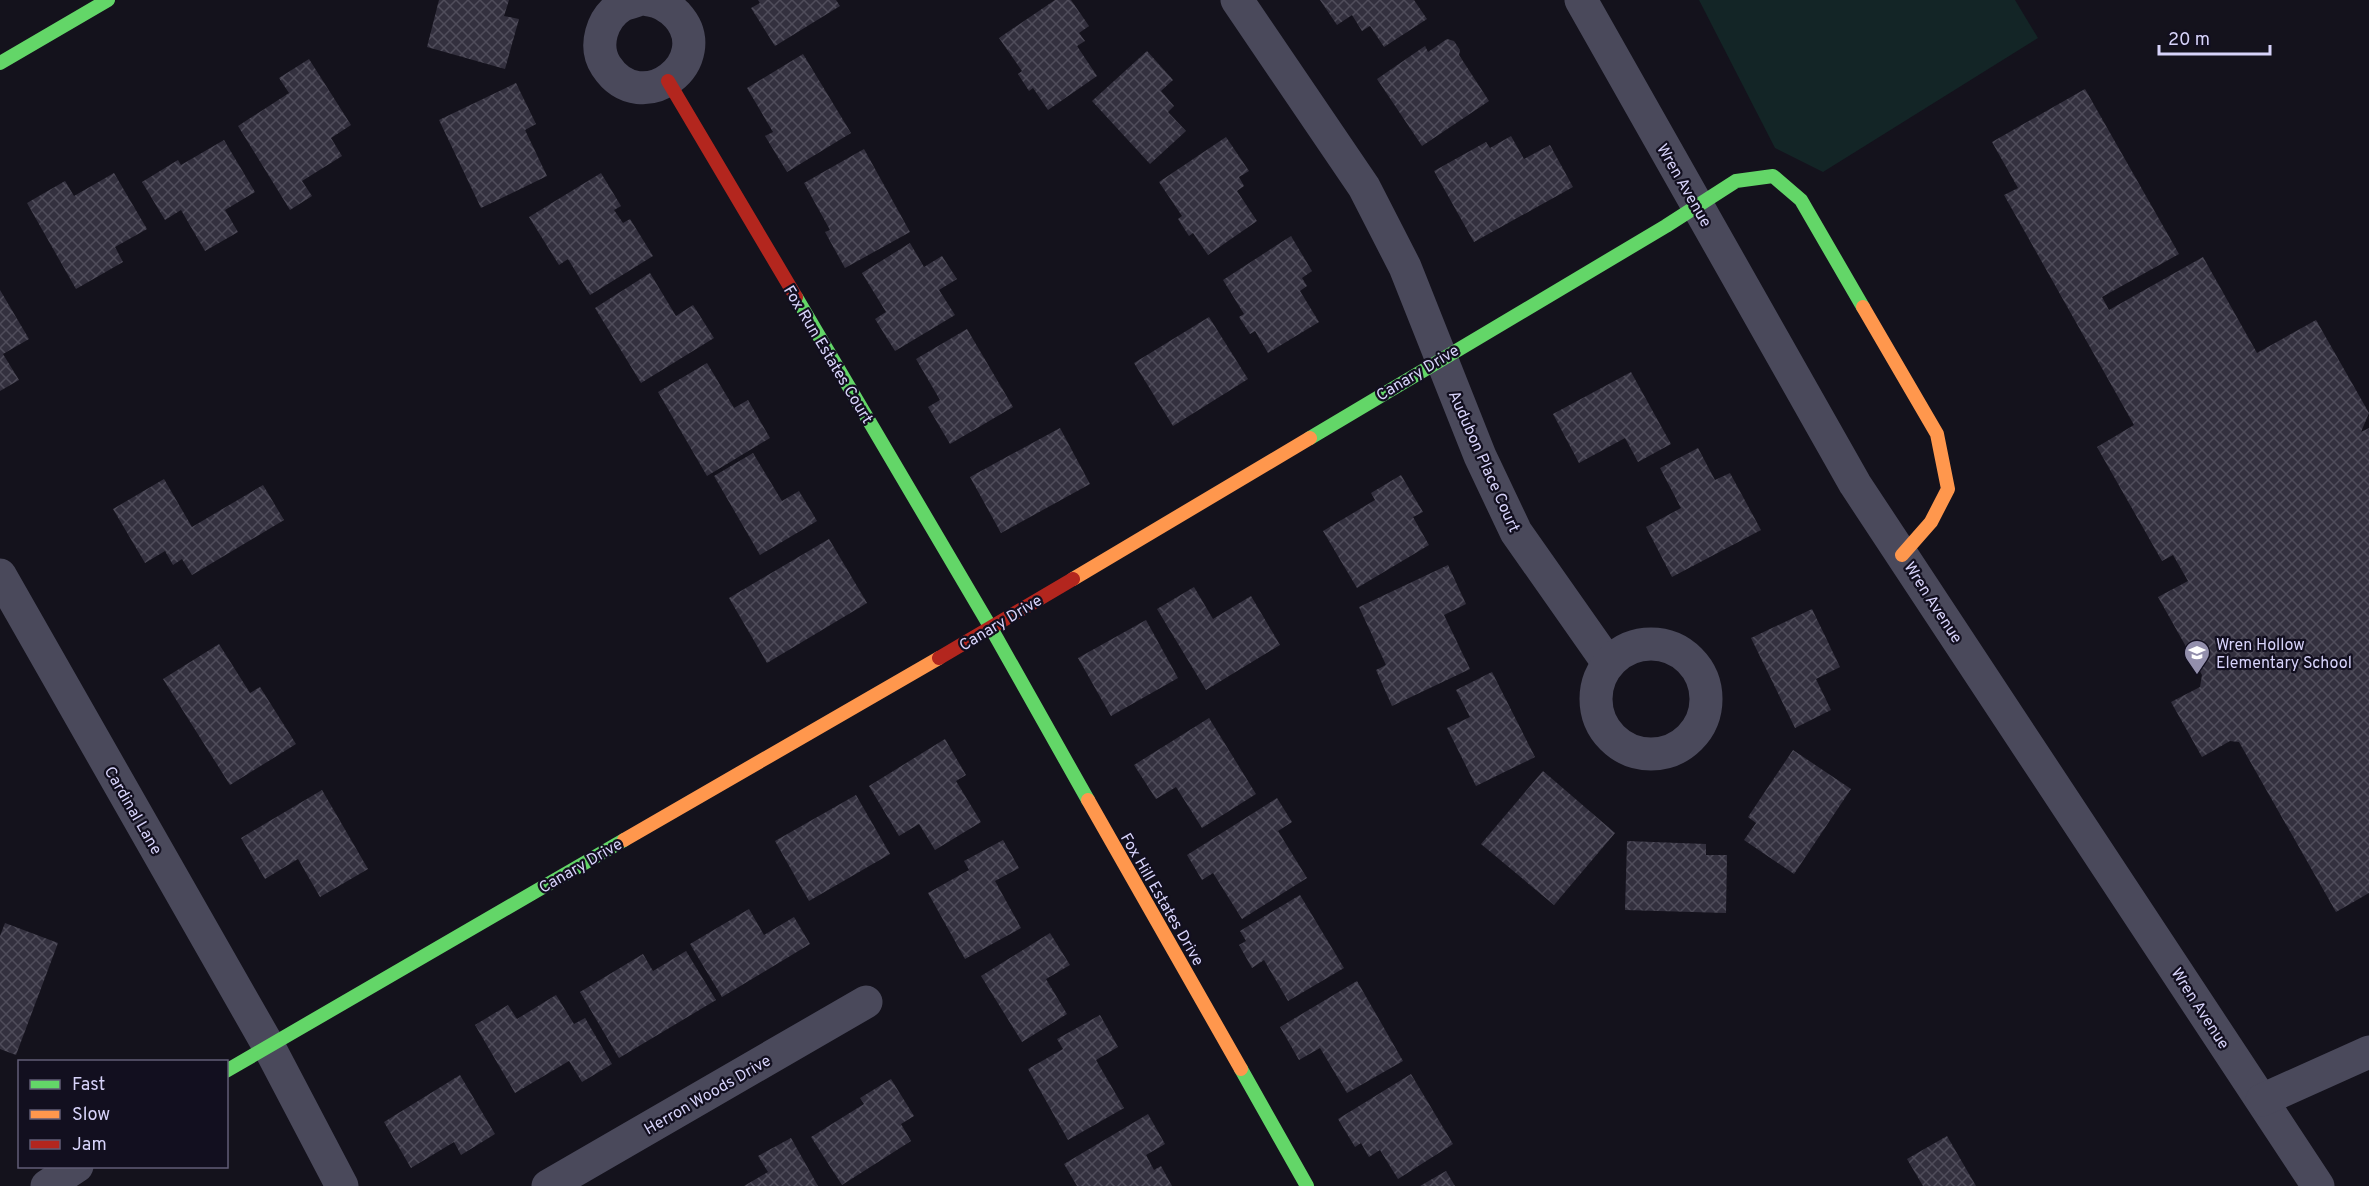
<svg xmlns="http://www.w3.org/2000/svg" width="2369" height="1186" font-family="Overpass,sans-serif">
<style>
.pitch{fill:#132526}
.building{fill:url(#building-cross-hatch)}
.lines{fill:none;stroke-linecap:round;stroke-linejoin:round}
.street{stroke:#4a495b;stroke-width:33}
.fast{stroke:#63d668;stroke-width:14}
.slow{stroke:#ff974d;stroke-width:14}
.jam{stroke:#b3261e;stroke-width:14}
.labels{text-anchor:middle;stroke-width:4.5;stroke-linejoin:round;paint-order:stroke}
.street-label{font-size:16px;fill:#d7d3fa;stroke:#120f1f}
.poi-label{font-size:16px;fill:#d7d3fa;stroke:#120f1f;text-anchor:start}
</style>
<defs>
<pattern id="building-cross-hatch" width="8" height="8" patternUnits="userSpaceOnUse" patternTransform="scale(1.5)"><rect width="8" height="8" fill="#33303e"/><path d="M0 0l8 8M0 8l8-8" fill="none" stroke="#504d5b"/></pattern>
</defs>
<rect width="100%" height="100%" fill="#14121c"/>
<!-- pitch -->
<polygon class="pitch" points="1699,0 2015,0 2038,38 1823,172 1775,148"/>
<!-- building -->
<g class="building">
<polygon points="439,0 509,0 504,16 519,19 505,69 427,47"/>
<polygon points="758,0 836,0 840,6 775,46 751,8 760,3"/>
<polygon points="1055,0 1071,0 1089,26 1079,33 1085,41 1077,46 1097,76 1048,110 1033,88 1029,91 1018,74 1022,71 999,38"/>
<polygon points="1320,0 1414,0 1427,19 1384,47 1370,26 1362,31 1352,15 1337,25"/>
<polygon points="1447,39 1454,41 1460,50 1459,55 1489,101 1422,146 1377,79 1425,46 1428,52"/>
<polygon points="1147,51 1173,80 1161,91 1174,106 1168,112 1186,131 1150,164 1092,101"/>
<polygon points="803,54 851,133 787,172 765,136 773,132 747,88"/>
<polygon points="309,59 351,125 331,138 342,156 302,181 312,196 290,210 238,126 289,93 279,78"/>
<polygon points="516,83 536,124 525,130 547,176 481,208 439,120"/>
<polygon points="2085,89 2179,254 2102,297 2109,310 2203,257 2257,353 2316,320 2369,413 2361,432 2369,428 2369,893 2336,912 2239,742 2230,741 2202,757 2171,702 2200,687 2202,675 2158,597 2188,581 2173,555 2162,561 2097,447 2134,425 2004,195 2018,188 1992,142"/>
<polygon points="1511,136 1524,159 1550,145 1573,187 1474,242 1434,171 1486,142 1490,148"/>
<polygon points="1226,137 1249,171 1239,177 1244,186 1237,191 1257,221 1208,255 1193,233 1189,236 1178,219 1182,216 1159,182"/>
<polygon points="224,140 255,192 225,210 238,232 205,251 181,210 165,220 142,182 178,160 181,165"/>
<polygon points="864,149 910,232 845,268 825,232 830,230 804,183"/>
<polygon points="114,173 147,229 115,247 123,262 76,289 27,203 65,181 74,196"/>
<polygon points="601,173 621,206 614,210 623,223 630,219 653,256 590,295 568,259 559,265 529,217"/>
<polygon points="1291,236 1312,271 1302,278 1307,286 1300,291 1319,322 1268,353 1255,331 1250,334 1239,317 1244,314 1223,280"/>
<polygon points="910,243 924,267 942,256 957,279 939,290 955,315 895,351 875,319 886,312 862,273"/>
<polygon points="650,273 676,316 693,305 714,338 641,383 595,308"/>
<polygon points="0,290 29,339 3,354 19,380 0,391"/>
<polygon points="1209,317 1248,379 1173,426 1134,363"/>
<polygon points="967,329 1013,407 950,444 928,407 940,400 916,359"/>
<polygon points="707,363 734,408 748,400 770,438 707,476 658,392"/>
<polygon points="1631,372 1671,444 1638,462 1625,438 1579,463 1553,414"/>
<polygon points="1060,428 1090,484 1001,533 970,477"/>
<polygon points="1698,448 1715,480 1730,473 1761,530 1672,577 1646,527 1681,508 1660,468"/>
<polygon points="753,453 782,501 799,491 817,521 760,555 714,476"/>
<polygon points="1401,475 1423,512 1413,517 1429,545 1357,588 1323,531 1375,500 1371,493"/>
<polygon points="164,479 192,527 263,485 284,520 192,575 182,559 173,565 165,551 145,563 113,509"/>
<polygon points="829,539 867,603 767,663 729,598"/>
<polygon points="1448,565 1466,604 1444,615 1470,669 1392,706 1376,670 1386,665 1359,607"/>
<polygon points="1194,587 1213,619 1251,596 1280,645 1206,690 1157,609"/>
<polygon points="1812,609 1840,667 1816,679 1831,710 1795,728 1751,638"/>
<polygon points="1146,620 1178,678 1111,716 1078,658"/>
<polygon points="219,644 250,693 260,687 296,744 230,785 163,679"/>
<polygon points="1492,672 1535,757 1476,786 1447,728 1470,717 1456,690"/>
<polygon points="1209,718 1256,794 1202,828 1176,787 1156,799 1134,765"/>
<polygon points="945,739 966,775 956,781 981,822 935,850 919,824 899,836 869,786"/>
<polygon points="1793,750 1851,789 1794,874 1744,840 1756,823 1748,817"/>
<polygon points="1543,771 1615,833 1554,905 1481,844"/>
<polygon points="322,790 368,869 320,897 298,859 265,879 241,838"/>
<polygon points="856,795 890,854 809,901 775,841"/>
<polygon points="1277,798 1292,822 1278,831 1307,878 1242,919 1213,873 1202,880 1187,855"/>
<polygon points="1003,840 1019,868 995,881 1021,928 965,959 928,893 969,870 964,861"/>
<polygon points="1627,841 1706,844 1706,855 1727,855 1726,913 1625,910"/>
<polygon points="1300,895 1344,968 1288,1001 1264,960 1252,968 1239,945 1246,941 1240,931"/>
<polygon points="749,909 764,935 794,917 810,944 722,997 690,944"/>
<polygon points="5,923 58,943 16,1055 0,1049 0,936"/>
<polygon points="1050,933 1070,965 1046,979 1067,1014 1022,1042 981,976"/>
<polygon points="686,951 716,1000 619,1058 580,992 643,954 653,971"/>
<polygon points="1357,981 1403,1061 1347,1093 1320,1048 1299,1060 1280,1027"/>
<polygon points="556,995 574,1024 585,1018 612,1064 582,1082 569,1061 515,1093 475,1025 508,1005 517,1019"/>
<polygon points="1100,1015 1118,1047 1096,1060 1124,1108 1068,1140 1028,1069 1063,1049 1057,1039"/>
<polygon points="1411,1074 1453,1144 1398,1179 1380,1150 1369,1157 1361,1143 1355,1147 1338,1119"/>
<polygon points="460,1075 495,1134 461,1155 454,1142 411,1168 384,1122"/>
<polygon points="891,1079 914,1116 901,1124 911,1141 842,1185 811,1137 864,1104 860,1098"/>
<polygon points="1148,1114 1165,1144 1146,1155 1154,1170 1161,1166 1172,1186 1077,1186 1064,1164"/>
<polygon points="1947,1136 1976,1186 1923,1186 1907,1159"/>
<polygon points="791,1138 818,1186 744,1186 768,1172 758,1156"/>
<polygon points="1446,1171 1455,1186 1420,1186"/>
</g>
<g class="lines">
<!-- street -->
<g class="street">
<path d="M638,0C633,2 626,3 621,6C602,18 593,46 606,66C642,121 718,60 677,15C669,7 661,1 649,0"/>
<polyline points="1237,0 1364,187 1405,267 1480,456 1516,532 1608,663"/>
<polyline points="1581,0 1855,484 2318,1186"/>
<polyline points="0,575 268,1045 342,1186"/>
<circle cx="1651" cy="699" r="55"/>
<polyline points="2262,1100 2369,1052"/>
<polyline points="47,1186 77,1166"/>
<polyline points="548,1186 866,1002"/>
</g>
<!-- fast -->
<g class="fast">
<polyline points="0,63 108,0"/>
<polyline points="796,297 991,628 1088,800"/>
<polyline points="1310,438 1666,226 1736,181 1773,176 1801,200 1863,307"/>
<polyline points="1241,1069 1307,1186"/>
<polyline points="226,1071 624,840"/>
</g>
<!-- slow -->
<g class="slow">
<polyline points="1863,307 1937,434 1948,489 1931,522 1902,555"/>
<polyline points="1073,579 1310,438"/>
<polyline points="1088,800 1241,1069"/>
<polyline points="624,840 939,658"/>
</g>
<!-- jam -->
<g class="jam">
<polyline points="668,81 796,297"/>
<polyline points="939,658 1073,579"/>
</g>
</g>
<!-- icons -->
<defs>
<symbol id="school-pin" viewBox="-11 -11 22 30"><path d="M0 17L-7.5 6A9.5 9.5 0 1 1 7.5 6Z" fill="#938fac" stroke="#120f1f"/><path d="M0-5L7-2L0 1L-7-2ZM-4 1L0 2.5L4 1V4Q0 6-4 4Z" fill="#fff"/></symbol>
</defs>
<g fill-rule="evenodd">
<use href="#school-pin" x="2182" y="638" width="30" height="40"/>
</g>
<g class="labels">
<!-- street labels -->
<g class="street-label">
<text transform="translate(1685 185) rotate(60)" y="6">Wren Avenue</text>
<text transform="translate(829 354) rotate(59)" y="6">Fox Run Estates Court</text>
<text transform="translate(1417 372) rotate(-31)" y="6">Canary Drive</text>
<text transform="translate(1485 461) rotate(66)" y="6">Audubon Place Court</text>
<text transform="translate(1934 602) rotate(57)" y="6">Wren Avenue</text>
<text transform="translate(1000 622) rotate(-31)" y="6">Canary Drive</text>
<text transform="translate(134 810) rotate(60)" y="6">Cardinal Lane</text>
<text transform="translate(580 865) rotate(-30)" y="6">Canary Drive</text>
<text transform="translate(1163 899) rotate(60)" y="6">Fox Hill Estates Drive</text>
<text transform="translate(2201 1008) rotate(57)" y="6">Wren Avenue</text>
<text transform="translate(707 1094) rotate(-30)" y="6">Herron Woods Drive</text>
</g>
<!-- poi labels -->
<g class="poi-label">
<text x="2216" y="650">Wren Hollow<tspan x="2216" dy="18">Elementary School</tspan></text>
</g>
</g>
<!-- legend -->
<rect x="18" y="1060" width="210" height="108" fill="#120f1f" stroke="#615d77" stroke-width="1.5"/>
<rect x="30" y="1080" width="30" height="9" fill="#63d668" stroke="#615d77" stroke-width="1.5"/>
<text x="72" y="1090" font-size="18" fill="#d7d3fa">Fast</text>
<rect x="30" y="1110" width="30" height="9" fill="#ff974d" stroke="#615d77" stroke-width="1.5"/>
<text x="72" y="1120" font-size="18" fill="#d7d3fa">Slow</text>
<rect x="30" y="1140" width="30" height="9" fill="#b3261e" stroke="#615d77" stroke-width="1.5"/>
<text x="72" y="1150" font-size="18" fill="#d7d3fa">Jam</text>
<!-- scale -->
<path d="M2159 45v9h111v-9" fill="none" stroke="#d7d3fa" stroke-width="3"/>
<text x="2168" y="45" font-size="18" fill="#d7d3fa" stroke="#120f1f" stroke-width="4.5" paint-order="stroke">20 m</text>
</svg>
